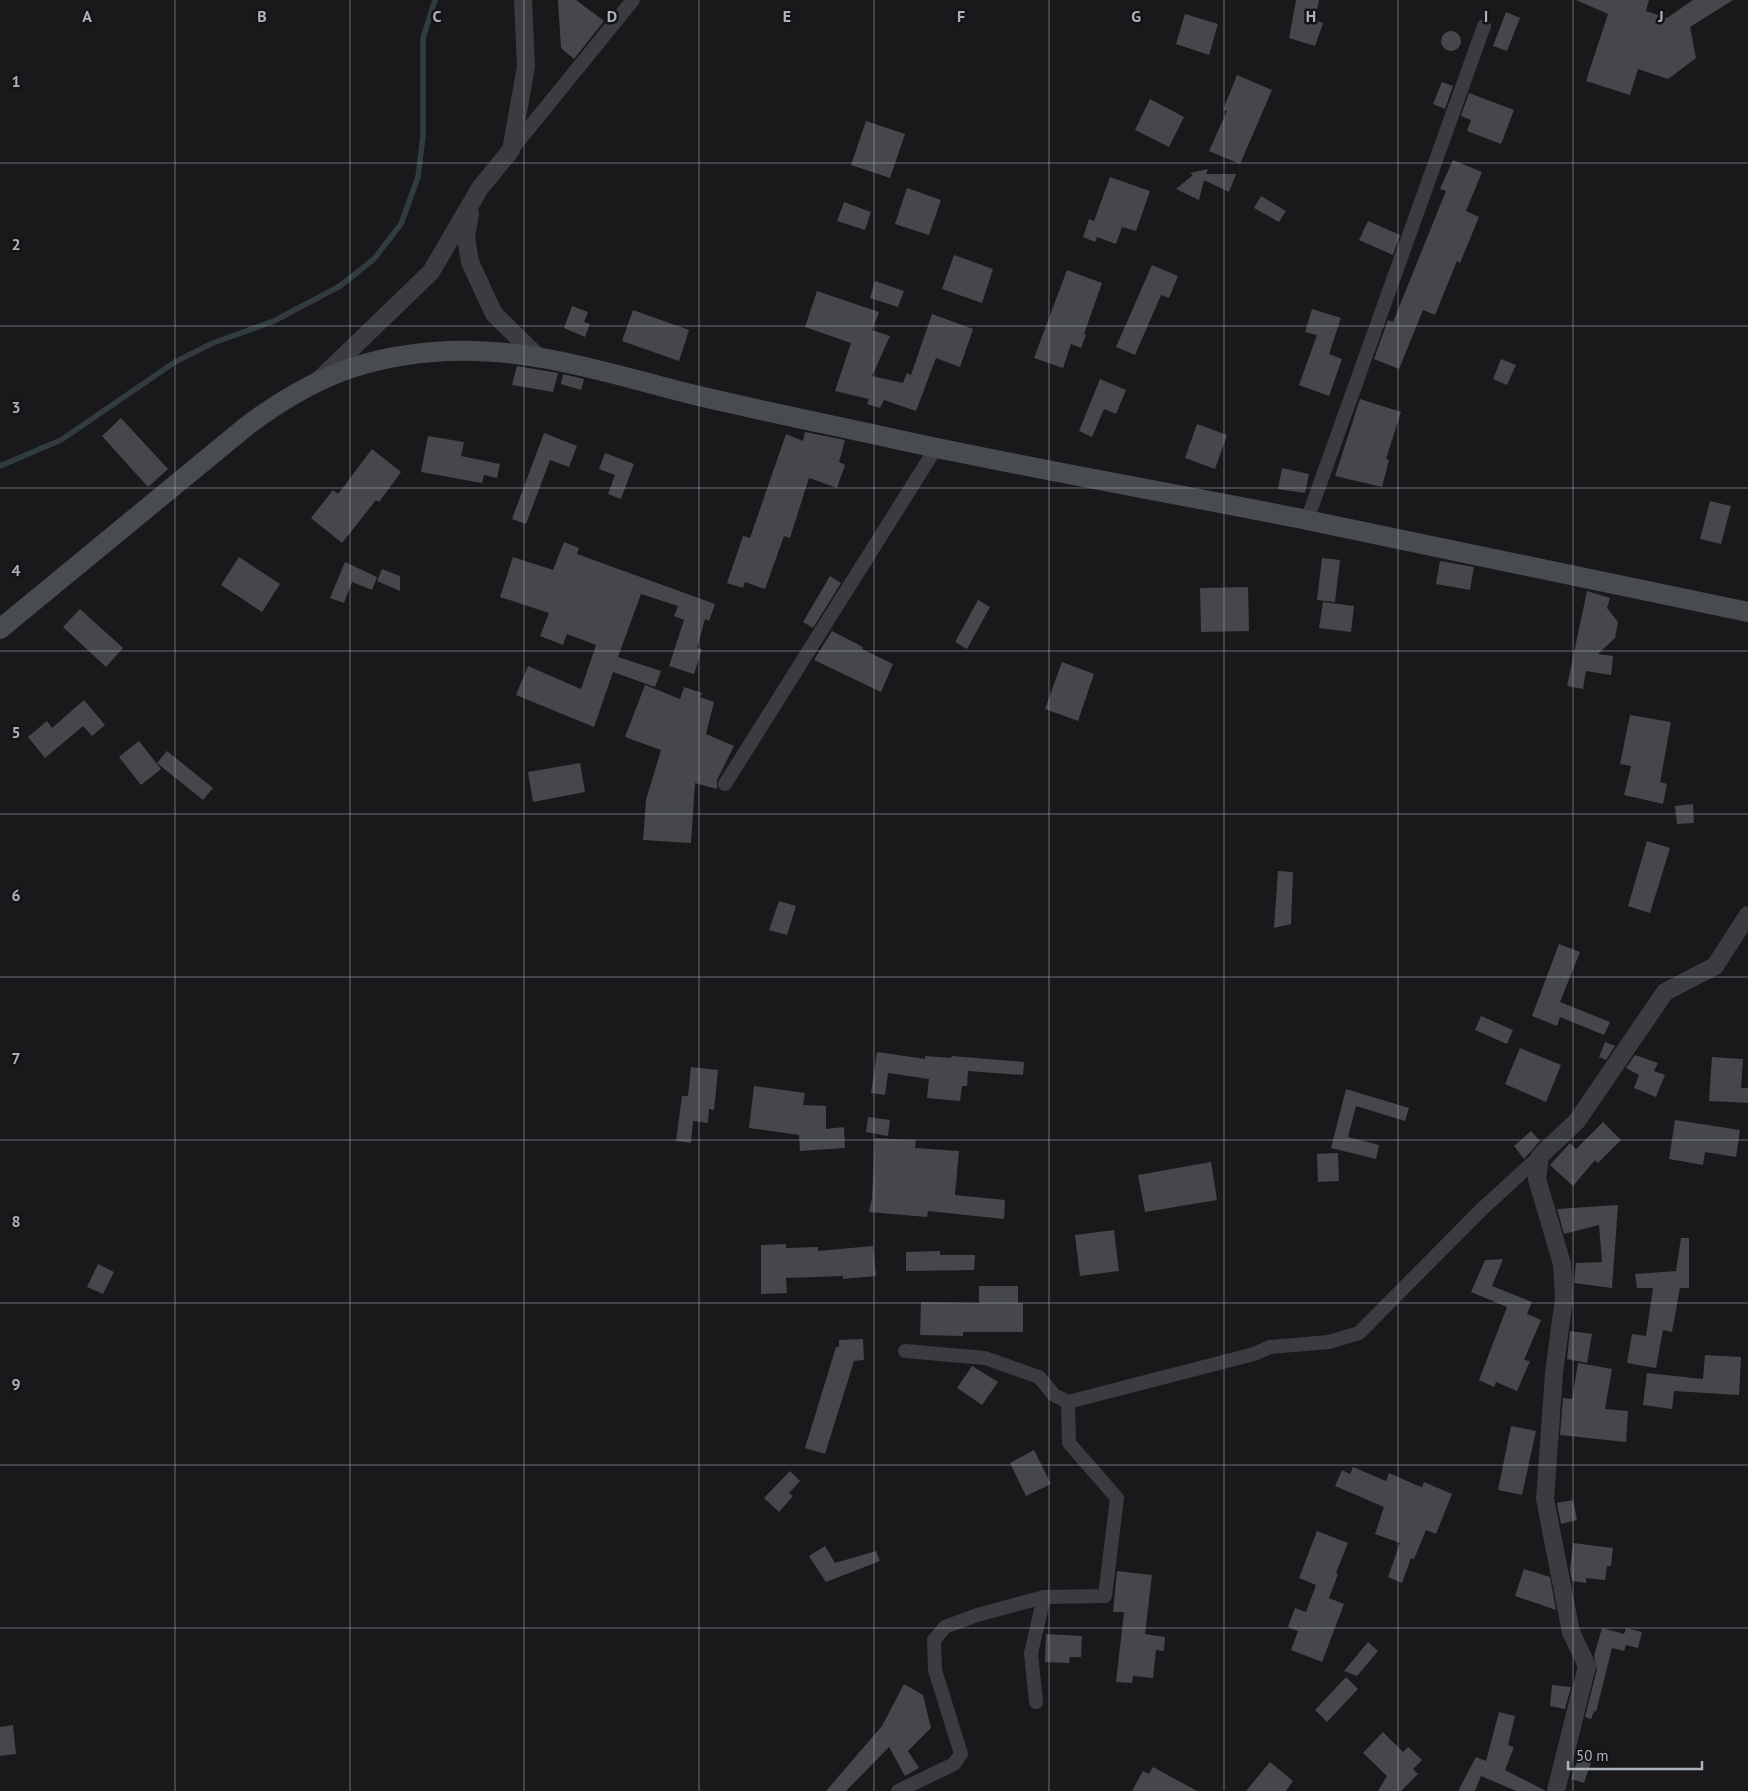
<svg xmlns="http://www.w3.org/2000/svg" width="1748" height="1791" font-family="'PT Sans',sans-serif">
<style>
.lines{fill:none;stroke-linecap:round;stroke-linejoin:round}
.stream{stroke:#313c40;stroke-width:5.5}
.building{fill:#46474a}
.minor{stroke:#3a3c3f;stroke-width:14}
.tertiary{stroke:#3a3c3f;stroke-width:18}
.secondary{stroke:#484b4f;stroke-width:20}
.grid{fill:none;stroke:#acb2b9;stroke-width:1;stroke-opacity:0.55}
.grid-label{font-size:16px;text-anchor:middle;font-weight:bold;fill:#acb2b9;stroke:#141416;stroke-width:5;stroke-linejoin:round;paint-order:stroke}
</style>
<rect width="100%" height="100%" fill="#19191b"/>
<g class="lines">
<!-- stream -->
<polyline class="stream" points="0,466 61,440 175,362 213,343 274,321 340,286 374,259 401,224 418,177 423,136 423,38 435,0"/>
</g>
<!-- building -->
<g class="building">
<polygon points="558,0 576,0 604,21 574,59 561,48"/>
<polygon points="1296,0 1319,0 1315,20 1323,23 1315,46 1289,38"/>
<polygon points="1576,0 1649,0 1646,11 1667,18 1693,0 1733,0 1690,27 1696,58 1668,79 1638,69 1630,95 1586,81 1608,14"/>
<polygon points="1506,12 1520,18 1507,51 1493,46"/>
<polygon points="1185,14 1218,24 1209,55 1176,44"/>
<circle cx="1451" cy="41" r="10"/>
<polygon points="1237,75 1272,90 1240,164 1209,151 1227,111 1223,110"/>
<polygon points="1442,82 1453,86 1445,109 1433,104"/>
<polygon points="1469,93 1514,110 1501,144 1467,131 1471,120 1461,116"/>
<polygon points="1150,99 1184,117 1169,147 1135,130"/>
<polygon points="866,121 905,134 890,178 851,165"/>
<polygon points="1453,160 1482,172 1466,211 1479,217 1460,263 1457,261 1435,315 1423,310 1399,369 1374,359 1388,320 1393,322 1446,191 1440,189"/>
<polygon points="1208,169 1206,174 1236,174 1229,192 1204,180 1199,200 1176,189 1193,175 1190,173"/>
<polygon points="1110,177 1150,191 1136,231 1122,227 1116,244 1097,237 1095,242 1083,237 1089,219 1094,221"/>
<polygon points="907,188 941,200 929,235 895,224"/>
<polygon points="1261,196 1286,211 1279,222 1254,208"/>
<polygon points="844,202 871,212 865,230 837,221"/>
<polygon points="1368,221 1400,235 1393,255 1359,240"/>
<polygon points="954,255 993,269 982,303 942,289"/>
<polygon points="1152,265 1178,276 1169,298 1161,295 1135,355 1116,347"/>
<polygon points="1067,270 1102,283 1084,334 1086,335 1081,348 1071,344 1063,368 1034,358"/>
<polygon points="875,281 904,291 898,307 870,298"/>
<polygon points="817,291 879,312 872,330 890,336 872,376 903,383 907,373 911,375 932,314 973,329 960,367 936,358 916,411 884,400 880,408 867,404 869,399 835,391 851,343 805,327"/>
<polygon points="572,306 588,312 584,322 590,324 585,337 564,328"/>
<polygon points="1312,309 1341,318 1329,354 1342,359 1329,396 1299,385 1317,335 1305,332"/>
<polygon points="633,310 689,330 679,361 622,341"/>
<polygon points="1501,359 1516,365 1507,385 1493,379"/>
<polygon points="517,366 558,373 553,392 512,385"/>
<polygon points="563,374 584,379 581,390 561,384"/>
<polygon points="1100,379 1126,390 1116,414 1104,409 1092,437 1079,431"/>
<polygon points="1360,399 1401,412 1386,459 1389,460 1382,487 1335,476"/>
<polygon points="121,418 168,469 148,487 102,436"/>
<polygon points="1197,424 1227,435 1215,469 1185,458"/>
<polygon points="805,432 845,440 839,462 845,465 837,488 809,478 790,538 784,536 765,589 745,582 743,588 727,583 743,536 750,538 786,434 803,441"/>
<polygon points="544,433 577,446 569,467 550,460 526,524 512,519"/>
<polygon points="428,436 464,442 461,456 500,464 497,478 484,475 482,483 421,472"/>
<polygon points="372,449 401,472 379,502 376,500 342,543 311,518 333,490 338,494"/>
<polygon points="605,453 634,464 621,499 608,494 615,475 599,469"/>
<polygon points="1282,468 1309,474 1305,493 1278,489"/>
<polygon points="1710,501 1731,506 1721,544 1700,539"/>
<polygon points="564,542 579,548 577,554 715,604 709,621 705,619 697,648 702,649 694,674 669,666 684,620 674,616 678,606 641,594 618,657 661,671 655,687 613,672 594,727 516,695 528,666 581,689 596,645 567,634 563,645 540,636 549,613 500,597 513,557 553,570"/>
<polygon points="239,557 280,584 262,612 221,585"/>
<polygon points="1322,558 1340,560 1335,602 1317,600"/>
<polygon points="1440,561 1474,567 1470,590 1436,584"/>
<polygon points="345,562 377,577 372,590 352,582 344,603 330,598"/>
<polygon points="382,569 400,576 400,591 377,581"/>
<polygon points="830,576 841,583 813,628 803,622"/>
<polygon points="1248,587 1249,631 1201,632 1200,588"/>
<polygon points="1587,591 1610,598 1607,608 1618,622 1615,638 1598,654 1613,656 1611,675 1586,671 1583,689 1567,686"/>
<polygon points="978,600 990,607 967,649 955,642"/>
<polygon points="1323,602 1354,606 1351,632 1319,628"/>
<polygon points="80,609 123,648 106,667 63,627"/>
<polygon points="832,631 863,647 862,649 893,664 881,692 814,660"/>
<polygon points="1062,662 1094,674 1078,721 1045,709"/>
<polygon points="645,685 680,699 684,687 702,693 700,697 714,702 706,734 734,746 717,780 717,789 695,783 691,843 643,840 646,800 661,750 625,737"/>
<polygon points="84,700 105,725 92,736 83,726 45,758 28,737 47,721 52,728"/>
<polygon points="1630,715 1671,722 1660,782 1667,784 1663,804 1624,795 1631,766 1620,764"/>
<polygon points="139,741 161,769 141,785 119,757"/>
<polygon points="167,751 213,788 203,800 157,763"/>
<polygon points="580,763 585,792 533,802 528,772"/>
<polygon points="1693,804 1694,823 1677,824 1675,806"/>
<polygon points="1647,841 1670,848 1650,913 1628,906"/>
<polygon points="1278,871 1293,872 1291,924 1274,928"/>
<polygon points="779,901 796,906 787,935 769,930"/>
<polygon points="1559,944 1580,952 1560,1002 1610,1022 1604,1035 1560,1017 1557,1026 1532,1016"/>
<polygon points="1481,1016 1513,1030 1507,1044 1475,1030"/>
<polygon points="1605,1042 1615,1046 1606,1060 1599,1057"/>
<polygon points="1520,1048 1561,1065 1546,1102 1505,1084"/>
<polygon points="877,1052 925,1059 925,1056 951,1058 952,1056 1024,1062 1023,1075 968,1071 967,1086 962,1086 960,1101 927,1098 929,1079 888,1073 885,1095 871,1093"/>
<polygon points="1635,1055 1658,1063 1654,1071 1665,1075 1656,1097 1634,1088 1639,1075 1626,1068"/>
<polygon points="1712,1057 1743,1059 1741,1088 1748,1088 1748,1103 1709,1101"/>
<polygon points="691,1067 718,1070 714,1110 709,1109 708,1123 693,1121 691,1143 676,1141 682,1096 688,1096"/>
<polygon points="754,1086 805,1093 803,1105 826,1106 826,1129 844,1127 845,1148 800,1151 799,1135 749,1128"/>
<polygon points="1346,1089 1409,1108 1405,1121 1356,1106 1348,1137 1379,1145 1376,1159 1331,1148"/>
<polygon points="868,1117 890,1120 888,1136 866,1132"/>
<polygon points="1675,1120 1740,1130 1736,1157 1705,1152 1703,1165 1669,1159"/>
<polygon points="1603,1122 1621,1140 1598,1163 1595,1160 1573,1186 1550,1165 1570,1143 1576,1149"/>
<polygon points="1531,1131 1540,1141 1524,1159 1514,1146"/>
<polygon points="875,1138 916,1140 915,1148 959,1151 955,1195 1005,1200 1004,1219 928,1211 927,1217 869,1212 872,1198"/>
<polygon points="1338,1153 1339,1181 1318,1182 1317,1154"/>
<polygon points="1211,1162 1217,1200 1145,1212 1138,1175"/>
<polygon points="1618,1205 1612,1288 1574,1283 1576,1263 1602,1262 1599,1225 1564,1234 1557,1209"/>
<polygon points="1114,1230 1119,1271 1080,1276 1075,1235"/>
<polygon points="1681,1238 1689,1238 1689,1288 1680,1288 1672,1332 1663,1330 1656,1368 1627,1363 1632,1334 1646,1336 1653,1288 1637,1288 1635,1274 1676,1271"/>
<polygon points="786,1244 786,1248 818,1247 818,1251 873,1246 876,1276 843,1279 843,1276 786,1278 787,1293 761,1294 761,1245"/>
<polygon points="940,1251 940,1255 975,1255 974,1270 906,1271 906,1252"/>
<polygon points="1503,1259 1492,1286 1532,1302 1527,1314 1541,1320 1524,1360 1530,1361 1517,1391 1496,1382 1494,1387 1479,1380 1507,1307 1471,1292 1485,1260"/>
<polygon points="98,1264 114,1272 103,1294 87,1287"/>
<polygon points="979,1286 1018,1286 1018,1303 1023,1303 1023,1332 963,1332 963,1336 920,1335 921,1302 979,1303"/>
<polygon points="1570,1331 1592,1334 1587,1363 1567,1359"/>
<polygon points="863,1339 864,1360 854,1361 825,1454 805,1448 836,1347 839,1347 839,1340"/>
<polygon points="1705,1355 1741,1357 1739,1395 1674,1391 1672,1409 1643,1405 1647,1373 1703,1379"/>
<polygon points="1578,1363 1612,1369 1605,1409 1628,1411 1626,1442 1560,1435 1563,1398 1572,1399"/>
<polygon points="972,1366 998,1382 982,1405 957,1388"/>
<polygon points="1511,1426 1536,1431 1522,1495 1498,1490"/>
<polygon points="1034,1450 1051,1484 1026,1496 1010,1463"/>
<polygon points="1353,1467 1386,1481 1389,1473 1416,1485 1422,1487 1424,1482 1452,1494 1436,1534 1426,1530 1414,1559 1411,1558 1402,1583 1388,1577 1400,1543 1375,1534 1384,1507 1335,1486 1342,1470 1350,1474"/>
<polygon points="790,1471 800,1481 789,1493 793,1496 779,1512 764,1498"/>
<polygon points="1573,1500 1577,1520 1561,1524 1557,1503"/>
<polygon points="1317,1531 1348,1543 1336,1573 1338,1574 1329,1598 1344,1604 1322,1662 1291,1650 1298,1631 1288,1627 1295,1608 1306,1612 1316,1585 1299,1578"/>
<polygon points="1573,1543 1613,1548 1611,1566 1607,1566 1605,1580 1586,1578 1586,1583 1572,1581 1570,1570"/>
<polygon points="825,1546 835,1563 876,1551 880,1561 826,1582 809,1556"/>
<polygon points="1524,1569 1550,1577 1556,1610 1515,1596"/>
<polygon points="1117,1571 1152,1575 1145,1634 1165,1637 1164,1651 1156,1650 1153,1678 1133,1676 1132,1683 1116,1682 1124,1612 1113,1612"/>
<polygon points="1602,1628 1624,1634 1626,1628 1642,1632 1638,1648 1626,1645 1624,1651 1612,1648 1596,1712 1594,1711 1591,1719 1585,1717 1597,1669 1594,1656"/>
<polygon points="1046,1634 1082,1636 1081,1657 1070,1657 1069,1663 1045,1662"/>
<polygon points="1368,1642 1378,1651 1357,1676 1344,1671"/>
<polygon points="1346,1677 1358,1689 1327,1722 1315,1710"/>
<polygon points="904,1684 923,1695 931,1728 908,1751 919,1768 905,1776 889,1747 846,1791 826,1791 882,1726"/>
<polygon points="1552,1685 1571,1687 1565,1709 1550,1706"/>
<polygon points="1499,1712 1515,1716 1508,1745 1514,1747 1505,1770 1546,1791 1516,1791 1481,1776 1475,1791 1458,1791 1476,1757 1486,1761"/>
<polygon points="13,1725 16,1754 0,1756 0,1727"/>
<polygon points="1383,1732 1403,1752 1408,1747 1422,1760 1413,1769 1418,1774 1401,1791 1378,1791 1387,1776 1363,1753"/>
<polygon points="1581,1750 1594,1754 1584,1783 1571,1779"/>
<polygon points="1270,1762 1293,1781 1286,1791 1246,1791"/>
<polygon points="1153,1767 1197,1791 1132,1791 1143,1771 1149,1774"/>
</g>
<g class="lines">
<!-- minor -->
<g class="minor">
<polyline points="512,149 633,0"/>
<polyline points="1307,520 1484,26"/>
<polyline points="725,784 936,448"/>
<polyline points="905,1351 985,1358 1039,1377 1054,1395 1068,1402 1254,1354 1270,1347 1329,1342 1359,1333 1483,1208 1540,1156"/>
<polyline points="1036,1702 1031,1653 1044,1597"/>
<polyline points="898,1791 954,1764 961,1754 935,1670 934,1640 945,1627 977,1615 1044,1597 1105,1596 1117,1498 1069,1443 1068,1402"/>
</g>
<!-- tertiary -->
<g class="tertiary">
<polyline points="470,214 466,237 470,262 494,314 538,357"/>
<polyline points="320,379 431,272 480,188 511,150 526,67 523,0"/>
<polyline points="1556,1791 1587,1666 1571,1632 1545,1499 1554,1373 1564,1298 1562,1264 1537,1179 1540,1156 1577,1121 1665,992 1715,966 1748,915"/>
</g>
<!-- secondary -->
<path class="secondary" d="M0,629L248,425C313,377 366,355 448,351C533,347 617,376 699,396C767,412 836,426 904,441C1038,470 1173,493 1307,520C1454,550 1601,581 1748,612"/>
</g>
<!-- grid -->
<path class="grid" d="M175,0V1791M350,0V1791M524,0V1791M699,0V1791M874,0V1791M1049,0V1791M1224,0V1791M1398,0V1791M1573,0V1791M0,163H1748M0,326H1748M0,488H1748M0,651H1748M0,814H1748M0,977H1748M0,1140H1748M0,1303H1748M0,1465H1748M0,1628H1748"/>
<g class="grid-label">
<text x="87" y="22">A</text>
<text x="262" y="22">B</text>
<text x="437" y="22">C</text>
<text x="612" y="22">D</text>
<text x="787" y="22">E</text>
<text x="961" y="22">F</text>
<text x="1136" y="22">G</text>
<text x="1311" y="22">H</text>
<text x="1486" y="22">I</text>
<text x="1661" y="22">J</text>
<text x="16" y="87">1</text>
<text x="16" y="250">2</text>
<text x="16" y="413">3</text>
<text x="16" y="576">4</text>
<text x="16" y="738">5</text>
<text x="16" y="901">6</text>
<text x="16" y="1064">7</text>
<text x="16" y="1227">8</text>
<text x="16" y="1390">9</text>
</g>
<!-- scale -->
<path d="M1568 1761v8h134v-8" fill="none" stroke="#acb2b9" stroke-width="2.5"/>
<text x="1576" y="1761" font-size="15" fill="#acb2b9" stroke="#141416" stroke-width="4" paint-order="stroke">50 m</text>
</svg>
